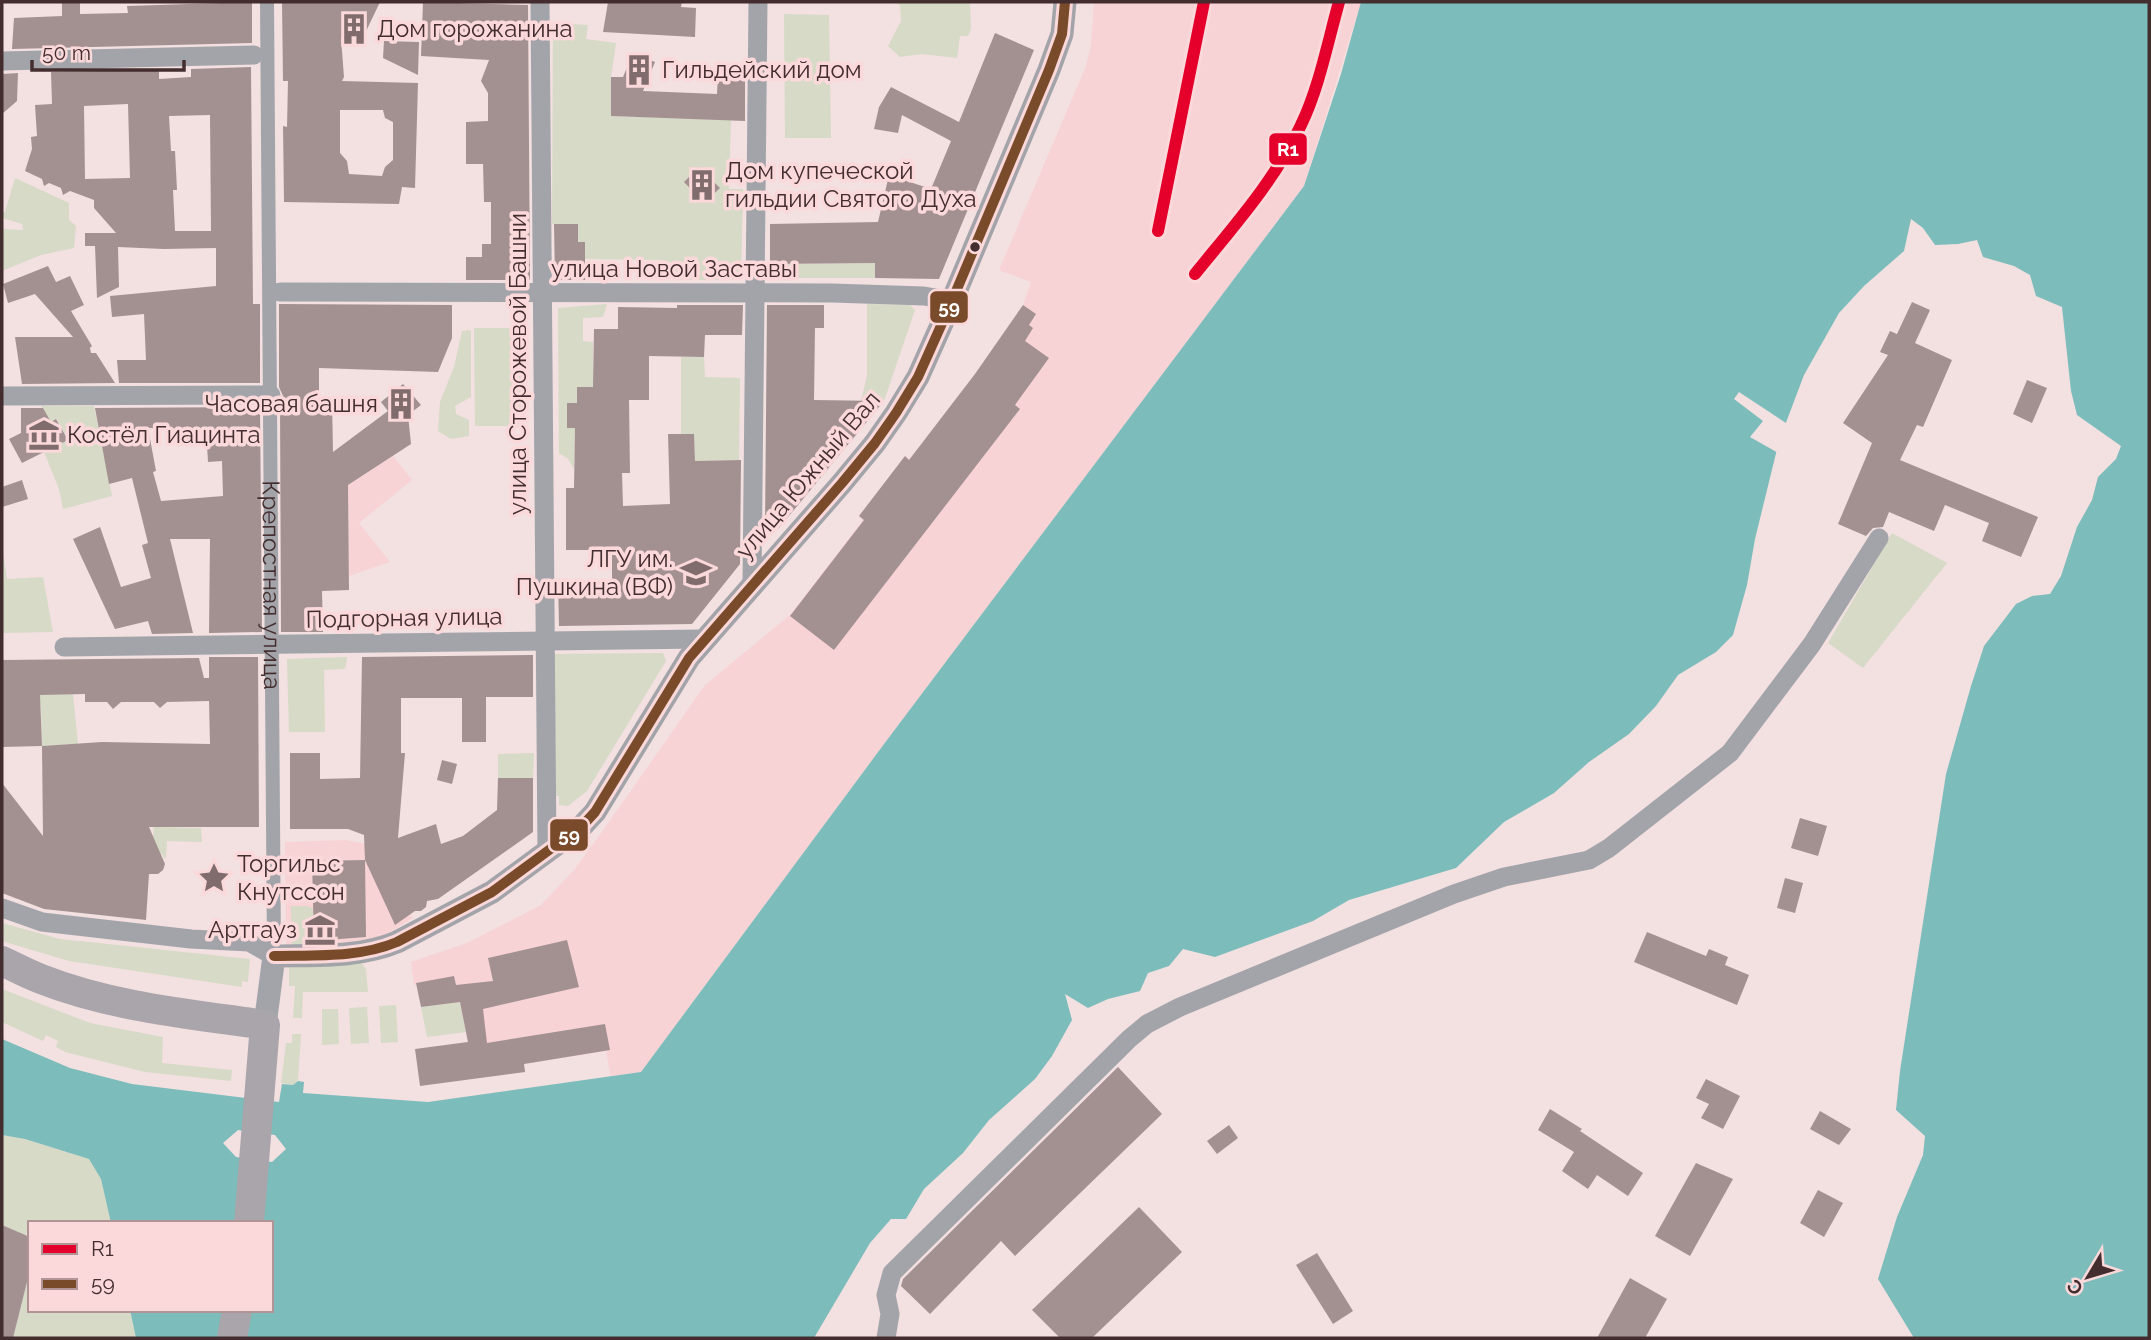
<svg xmlns="http://www.w3.org/2000/svg" width="2151" height="1340" font-family="Raleway,sans-serif">
<style>
.built{fill:#f8d3d5}
.green{fill:#d6dac6}
.water{fill:#7cbcbb;fill-rule:evenodd}
.pier{fill:#f3e0e1}
.building{fill:#a39192;fill-rule:evenodd}
.lines{fill:none;stroke-linecap:round;stroke-linejoin:round}
.pedestrian{stroke:#a3a4a9;stroke-width:14}
.minor{stroke:#a3a4a9;stroke-width:19}
.tertiary{stroke:#a3a4a9;stroke-width:23}
.primary{stroke:#a9a5ab;stroke-width:30}
.bus-1-casing{stroke:#fbd8da;stroke-width:16}
.bus-1{stroke:#7a4b2a;stroke-width:10}
.rail-1-casing{stroke:#fbd8da;stroke-width:18}
.rail-1{stroke:#e4002b;stroke-width:12}
.bus-dot{fill:#432d2f;stroke:#fbd8da;stroke-width:2.5}
.labels{text-anchor:middle;stroke-width:7;stroke-linejoin:round;paint-order:stroke}
.poi-label{font-size:24px;fill:#432d2f;stroke:#fbd8da;text-anchor:start}
.street-label{font-size:24px;fill:#432d2f;stroke:#fbd8da}
.line-badge{stroke:#fbd8da;stroke-width:2.5}
.badge-label{font-size:19px;text-anchor:middle;font-weight:bold;fill:#fff}
</style>
<rect width="100%" height="100%" fill="#f3e0e1"/>
<!-- built -->
<g class="built">
<polygon points="1094,2 1361,2 1304,186 887,740 641,1072 611,1077 606,1051 524,1064 525,1072 472,1079 466,1032 414,984 411,962 467,943 541,905 574,870 599,836 705,685 790,615 863,520 859,516 905,456 910,459 975,374 1023,305 1031,282 999,270 1086,66 1091,45"/>
<polygon points="393,456 412,480 359,523 390,562 349,576 348,485"/>
<polygon points="346,840 392,849 408,910 413,918 366,947 286,949 285,842"/>
</g>
<!-- green -->
<g class="green">
<polygon points="893,2 970,2 971,29 968,36 960,36 957,58 921,54 900,57 888,46 901,21 900,5"/>
<polygon points="784,14 829,15 831,138 785,138"/>
<polygon points="553,23 588,25 586,39 616,43 611,77 611,116 731,120 729,189 743,189 741,280 676,280 660,260 585,259 578,242 577,224 552,224"/>
<polygon points="15,178 69,203 69,220 76,226 74,248 41,255 2,271 2,229 23,230 22,224 2,218 2,212 5,212"/>
<polygon points="875,263 875,278 771,278 770,264"/>
<polygon points="607,304 603,317 583,318 583,341 593,342 593,367 599,387 578,387 577,403 567,403 575,428 574,469 568,459 559,453 558,308"/>
<polygon points="867,304 910,305 915,310 884,401 861,401 867,376"/>
<polygon points="474,328 523,328 524,426 475,426"/>
<polygon points="471,330 471,397 455,406 456,414 469,420 469,436 451,439 438,431 440,402 454,367 462,331"/>
<polygon points="681,357 704,357 705,377 740,378 739,460 695,461 694,435 681,434"/>
<polygon points="41,406 94,406 112,496 63,509 59,489 44,452 72,437 69,432 65,434 57,419 51,422"/>
<polygon points="1892,533 1947,563 1863,668 1828,643"/>
<polygon points="2,547 7,579 43,577 53,632 2,633"/>
<polygon points="663,653 666,661 587,791 568,806 559,805 559,796 553,796 552,654"/>
<polygon points="347,657 346,666 344,669 324,670 325,732 289,732 287,659"/>
<polygon points="73,694 78,744 42,746 41,706 33,695"/>
<polygon points="534,753 533,778 498,778 498,754"/>
<polygon points="154,827 201,828 202,842 167,841 166,858 164,858 162,854 152,850"/>
<polygon points="291,906 308,906 313,909 314,944 292,945"/>
<polygon points="2,923 60,939 250,959 248,982 242,981 242,987 69,961 2,941"/>
<polygon points="360,961 366,969 368,992 303,992 302,1018 293,1018 295,986 289,986 289,963"/>
<polygon points="2,989 90,1023 163,1037 162,1063 232,1070 231,1081 145,1072 65,1052 56,1047 58,1041 46,1035 43,1041 2,1022"/>
<polygon points="460,1002 466,1032 427,1037 421,1007"/>
<polygon points="396,1005 398,1042 381,1043 379,1006"/>
<polygon points="367,1007 369,1043 351,1044 349,1008"/>
<polygon points="322,1009 338,1009 339,1044 322,1045"/>
<polygon points="292,1034 301,1034 298,1080 293,1085 281,1083 286,1043 292,1043"/>
<polygon points="2,1135 25,1139 89,1159 101,1179 111,1223 30,1223 30,1233 25,1235 2,1225"/>
<polygon points="30,1270 30,1310 130,1310 136,1338 13,1338"/>
</g>
<!-- water -->
<path class="water" d="M1361,2H2149V1338H1914L1878,1279L1897,1217L1923,1155L1925,1136L1896,1110L1900,1071L1946,774L1971,686L1984,646L2016,604L2032,596L2050,594L2061,576L2077,527L2092,500L2098,477L2116,459L2121,446L2077,415L2071,391L2062,307L2036,296L2030,275L2014,266L1983,257L1977,240L1958,244L1935,245L1923,228L1911,219L1904,251L1864,286L1839,313L1804,375L1779,441L1755,539L1747,585L1733,635L1716,652L1678,675L1656,706L1629,734L1589,762L1554,793L1504,822L1456,868L1349,900L1313,921L1215,957L1183,949L1169,966L1148,973L1140,991L1108,999L1088,1008L1065,994L1072,1020L1052,1056L1035,1079L989,1120L963,1153L924,1189L906,1219H891L870,1243L814,1338H136L130,1310H271V1223H111L101,1179L89,1159L25,1139L2,1135V1039L70,1068L132,1084L279,1102L282,1084L293,1085L298,1081L304,1082L303,1093L428,1102L641,1072L887,740L1304,186L1341,74ZM238,1130L275,1135L286,1149L272,1162L236,1157L223,1143Z"/>
<!-- pier -->
<polygon class="pier" points="1739,392 1789,425 1780,454 1750,437 1763,421 1734,399"/>
<!-- building -->
<g class="building">
<polygon points="62,2 80,2 80,14 128,13 127,6 252,2 252,43 12,49 14,18 62,16"/>
<path d="M282,2H380L359,46L341,38L344,77L342,81L418,83L415,188L402,187L399,204L284,202L283,126L287,127L288,81H283ZM340,110H383L385,118L393,122V160L385,167L382,176L349,174L347,161L340,153Z"/>
<polygon points="423,2 528,5 530,280 466,280 466,257 482,257 482,244 491,244 491,202 484,202 483,164 466,164 466,122 488,121 488,93 481,81 489,60 421,56"/>
<polygon points="608,2 682,2 681,7 696,8 695,37 603,32"/>
<polygon points="995,33 1034,50 939,279 875,278 875,263 770,264 770,224 878,222 889,175 931,189 951,141 902,115 898,133 874,129 879,107 891,87 959,122"/>
<polygon points="384,41 419,42 418,75 383,58"/>
<polygon points="633,53 655,62 643,91 717,94 718,75 745,76 745,121 611,116 611,77 623,77"/>
<path d="M251,67L253,304H260V383H119L117,360H146L144,314L112,317L110,296L216,286V248L164,249L118,247L119,287L97,298L95,246H85V233H116L94,208V200L70,191L63,195L61,188L49,183L44,186L42,179L25,171L32,149L31,137L37,136L35,105L52,104L51,72L159,70V79L191,77V69ZM128,104L130,178L85,179L84,106ZM210,115L211,231H175L173,190H177L175,151H171L169,116Z"/>
<polygon points="18,73 17,101 2,114 2,74"/>
<polygon points="699,167 720,188 704,203 684,182"/>
<polygon points="554,224 578,224 578,242 585,242 585,280 555,280"/>
<polygon points="48,266 56,282 70,276 84,305 71,311 92,346 90,348 91,353 96,353 115,383 22,384 15,337 73,337 35,294 8,303 3,284"/>
<polygon points="1912,302 1930,310 1915,343 1952,360 1923,427 1917,425 1900,460 2038,517 2021,557 1982,541 1989,523 1945,505 1934,531 1889,512 1883,527 1873,528 1866,536 1838,524 1872,443 1843,423 1888,355 1880,352 1890,331 1897,334"/>
<polygon points="279,304 452,305 452,338 438,372 319,368 319,400 332,400 333,452 388,411 381,402 403,384 421,405 408,415 411,444 348,485 349,590 322,591 323,632 281,632 280,403 283,396 279,387"/>
<polygon points="677,305 743,305 742,335 705,335 704,357 649,356 649,400 629,400 630,473 622,473 623,506 670,504 668,434 694,434 695,461 741,460 740,564 692,624 559,626 558,582 612,581 612,550 566,550 566,488 574,488 575,428 567,428 567,403 577,403 577,387 593,387 594,329 618,329 618,307 677,308"/>
<polygon points="767,305 824,305 824,328 815,328 814,400 884,401 779,528 772,532 765,528"/>
<polygon points="1023,305 1036,314 1029,325 1033,328 1025,341 1049,358 1015,405 1020,409 834,650 790,616 864,520 859,516 905,456 909,460 975,374"/>
<polygon points="2027,380 2047,388 2032,423 2013,414"/>
<path d="M260,407L262,632L209,633L210,539H170L193,633L152,634L148,621L115,629L73,539L100,527L121,587L151,578L142,545L148,543L132,478L109,484L95,408ZM148,428L206,429L208,462L222,461L223,496L161,501L153,472L156,471Z"/>
<polygon points="21,408 43,408 51,422 56,419 68,440 22,463 9,439 21,433"/>
<polygon points="22,480 28,499 2,507 2,487"/>
<polygon points="533,655 533,697 486,697 486,742 462,742 462,698 401,698 401,753 405,753 398,838 436,824 441,844 463,836 497,810 498,778 533,778 533,832 438,899 427,901 426,907 421,911 415,911 395,925 365,860 364,835 348,829 290,829 290,753 320,753 320,779 360,778 362,657"/>
<path d="M209,657H258L259,827H149L165,864L163,870L158,874H149L146,920L44,909L2,893V783L43,836L42,746L2,747V660L199,658L204,678H209ZM85,694V702H107L113,709L121,702H154L160,708L167,702L209,701L210,744L102,742L42,746L40,695Z"/>
<polygon points="442,760 457,764 452,784 437,780"/>
<polygon points="1800,818 1827,826 1818,856 1791,848"/>
<polygon points="365,860 366,937 314,941 312,861"/>
<polygon points="1785,878 1803,883 1795,913 1777,908"/>
<polygon points="1647,932 1706,956 1709,949 1728,957 1725,965 1749,975 1737,1005 1634,962"/>
<polygon points="567,940 579,987 483,1009 487,1043 605,1024 610,1050 524,1064 525,1072 420,1086 415,1049 468,1042 460,1002 421,1007 416,983 454,976 456,985 493,981 488,958"/>
<polygon points="1118,1067 1162,1114 1015,1256 1001,1241 930,1314 901,1286 903,1279"/>
<polygon points="1706,1079 1740,1096 1723,1129 1701,1118 1709,1104 1696,1098"/>
<polygon points="1550,1109 1582,1129 1580,1131 1643,1173 1628,1196 1597,1175 1588,1189 1562,1171 1574,1152 1538,1130"/>
<polygon points="1820,1111 1851,1129 1839,1145 1810,1129"/>
<polygon points="1229,1125 1238,1138 1217,1154 1207,1141"/>
<polygon points="1696,1163 1733,1179 1690,1256 1655,1236"/>
<polygon points="1818,1190 1843,1203 1824,1237 1800,1223"/>
<polygon points="1139,1207 1182,1252 1092,1338 1060,1338 1032,1310"/>
<polygon points="2,1225 30,1237 30,1270 13,1338 2,1338"/>
<polygon points="1317,1253 1353,1311 1333,1324 1296,1265"/>
<polygon points="1630,1278 1667,1299 1645,1338 1597,1338"/>
</g>
<g class="lines">
<!-- pedestrian -->
<path class="pedestrian" id="s1" d="M267,2L274,956"/>
<!-- minor -->
<g class="minor">
<polyline points="540,2 547,852"/>
<polyline points="2,61 254,55"/>
<polyline points="280,292 832,293 924,296 952,301"/>
<polyline points="2,396 271,395"/>
<polyline points="752,584 758,2"/>
<polyline points="64,647 703,639"/>
<polyline points="2,908 42,922 191,939 249,942 274,956"/>
<polyline points="886,1338 890,1314 886,1295 892,1273 1129,1039 1147,1024 1180,1007 1454,894 1504,877 1589,860 1609,848 1730,753 1812,644 1879,538"/>
</g>
<!-- tertiary -->
<path class="tertiary" d="M265,1025L274,956C315,955 359,958 397,942L492,892L583,825L595,812L689,658L842,483L875,443L896,413L918,377L952,301L1049,70L1062,34L1065,2"/>
<!-- primary -->
<g class="primary">
<path d="M2,961C15,967 28,974 41,979C112,1007 191,1014 265,1025L249,1223"/>
<polyline points="232,1338 237,1310"/>
</g>
<defs>
<path id="bus-1" d="M274,956C315,955 359,958 397,942L492,892L583,825L595,812L689,658L842,483L875,443L896,413L918,377L952,301L1049,70L1062,34L1065,2"/>
</defs>
<!-- bus-1 casing -->
<use href="#bus-1" class="bus-1-casing"/>
<!-- bus-1 -->
<use href="#bus-1" class="bus-1"/>
<defs>
<g id="rail-1">
<polyline points="1158,231 1204,2"/>
<path d="M1195,274C1233,227 1276,179 1301,125C1319,88 1328,41 1339,2"/>
</g>
</defs>
<!-- rail-1 casing -->
<use href="#rail-1" class="rail-1-casing"/>
<!-- rail-1 -->
<use href="#rail-1" class="rail-1"/>
</g>
<!-- icons -->
<defs>
<symbol id="building-bare" viewBox="-9 -9 18 18"><path d="M-4-6H4V6H1V3H-1V6H-4ZM-2.5-4.3h1.7v1.8h-1.7ZM.8-4.3h1.7v1.8H.8ZM-2.5-1h1.7V.8h-1.7ZM.8-1h1.7V.8H.8Z" fill="#816c6d" stroke="#fbd8da" stroke-width="2.5" paint-order="stroke"/></symbol>
<symbol id="museum-bare" viewBox="-9 -9 18 18"><path d="M0-6L6-3V-2H-6V-3ZM-5-1h2V3h-2ZM-1-1h2V3h-2ZM3-1h2V3H3ZM-6 4H6V6H-6Z" fill="#816c6d" stroke="#fbd8da" stroke-width="2.5" paint-order="stroke"/></symbol>
<symbol id="university-bare" viewBox="-9 -9 18 18"><path d="M0-5L7-2L0 1L-7-2ZM-4 1L0 2.5L4 1V4Q0 6-4 4Z" fill="#816c6d" stroke="#fbd8da" stroke-width="2.5" paint-order="stroke"/></symbol>
<symbol id="sight-bare" viewBox="-9 -9 18 18"><path d="M0-6L1.8-2.2L6-1.7L2.9 1.2L3.7 5.4L0 3.3L-3.7 5.4L-2.9 1.2L-6-1.7L-1.8-2.2Z" fill="#816c6d" stroke="#fbd8da" stroke-width="2.5" paint-order="stroke"/></symbol>
</defs>
<g fill-rule="evenodd">
<use href="#building-bare" x="332" y="7" width="44" height="44"/>
<use href="#building-bare" x="617" y="48" width="44" height="44"/>
<use href="#building-bare" x="680" y="163" width="44" height="44"/>
<use href="#building-bare" x="379" y="382" width="44" height="44"/>
<use href="#museum-bare" x="22" y="413" width="44" height="44"/>
<use href="#university-bare" x="674" y="551" width="44" height="44"/>
<use href="#sight-bare" x="192" y="856" width="44" height="44"/>
<use href="#museum-bare" x="298" y="908" width="44" height="44"/>
</g>
<!-- markers -->
<circle class="bus-dot" cx="975" cy="247" r="6"/>
<g class="labels">
<!-- poi labels -->
<g class="poi-label">
<text x="377" y="37">Дом горожанина</text>
<text x="662" y="78">Гильдейский дом</text>
<text x="725" y="179">Дом купеческой<tspan x="725" dy="28">гильдии Святого Духа</tspan></text>
<text x="378" y="412" text-anchor="end">Часовая башня</text>
<text x="67" y="443">Костёл Гиацинта</text>
<text x="673" y="567" text-anchor="end">ЛГУ им.<tspan x="673" dy="28">Пушкина (ВФ)</tspan></text>
<text x="237" y="872">Торгильс<tspan x="237" dy="28">Кнутссон</tspan></text>
<text x="297" y="938" text-anchor="end">Артгауз</text>
</g>
<!-- street labels -->
<g class="street-label">
<text x="674" y="277">улица Новой Заставы</text>
<text transform="translate(518 364) rotate(-90)" y="8">улица Сторожевой Башни</text>
<text transform="translate(808 475) rotate(-50)" y="8">улица Южный Вал</text>
<text dy="8" stroke="none"><textPath href="#s1" startOffset="583">Крепостная улица</textPath></text>
<text transform="translate(404 618) rotate(-1)" y="8">Подгорная улица</text>
</g>
</g>
<g class="line-badge">
<rect x="1268" y="132" width="40" height="34" rx="7" fill="#e4002b"/>
<rect x="929" y="290" width="40" height="34" rx="7" fill="#7a4b2a"/>
<rect x="549" y="818" width="40" height="34" rx="7" fill="#7a4b2a"/>
</g>
<g class="badge-label">
<text x="1288" y="156">R1</text>
<text x="949" y="314">59</text>
<text x="569" y="842">59</text>
</g>
<!-- border -->
<rect width="2151" height="1340" fill="none" stroke="#432d2f" stroke-width="7"/>
<!-- legend -->
<rect x="28" y="1221" width="245" height="91" fill="#fbd8da" stroke="#b19496" stroke-width="2"/>
<rect x="42" y="1244" width="35" height="10" fill="#e4002b" stroke="#b19496" stroke-width="2"/>
<text x="91" y="1256" font-size="21" fill="#432d2f">R1</text>
<rect x="42" y="1279" width="35" height="10" fill="#7a4b2a" stroke="#b19496" stroke-width="2"/>
<text x="91" y="1291" font-size="21" fill="#432d2f">59</text>
<!-- north arrow -->
<g transform="translate(2088 1277) rotate(232)" stroke="#fbd8da" stroke-width="5" paint-order="stroke">
<path d="M0-5L12 26L0 18L-12 26Z" fill="#432d2f"/>
<text y="-10" font-size="19" font-weight="bold" text-anchor="middle" fill="#432d2f">С</text>
</g>
<!-- scale -->
<path d="M32 60v10h152v-10" fill="none" stroke="#432d2f" stroke-width="3.5"/>
<text x="42" y="60" font-size="21" fill="#432d2f" stroke="#fbd8da" stroke-width="5" paint-order="stroke">50 m</text>
</svg>
